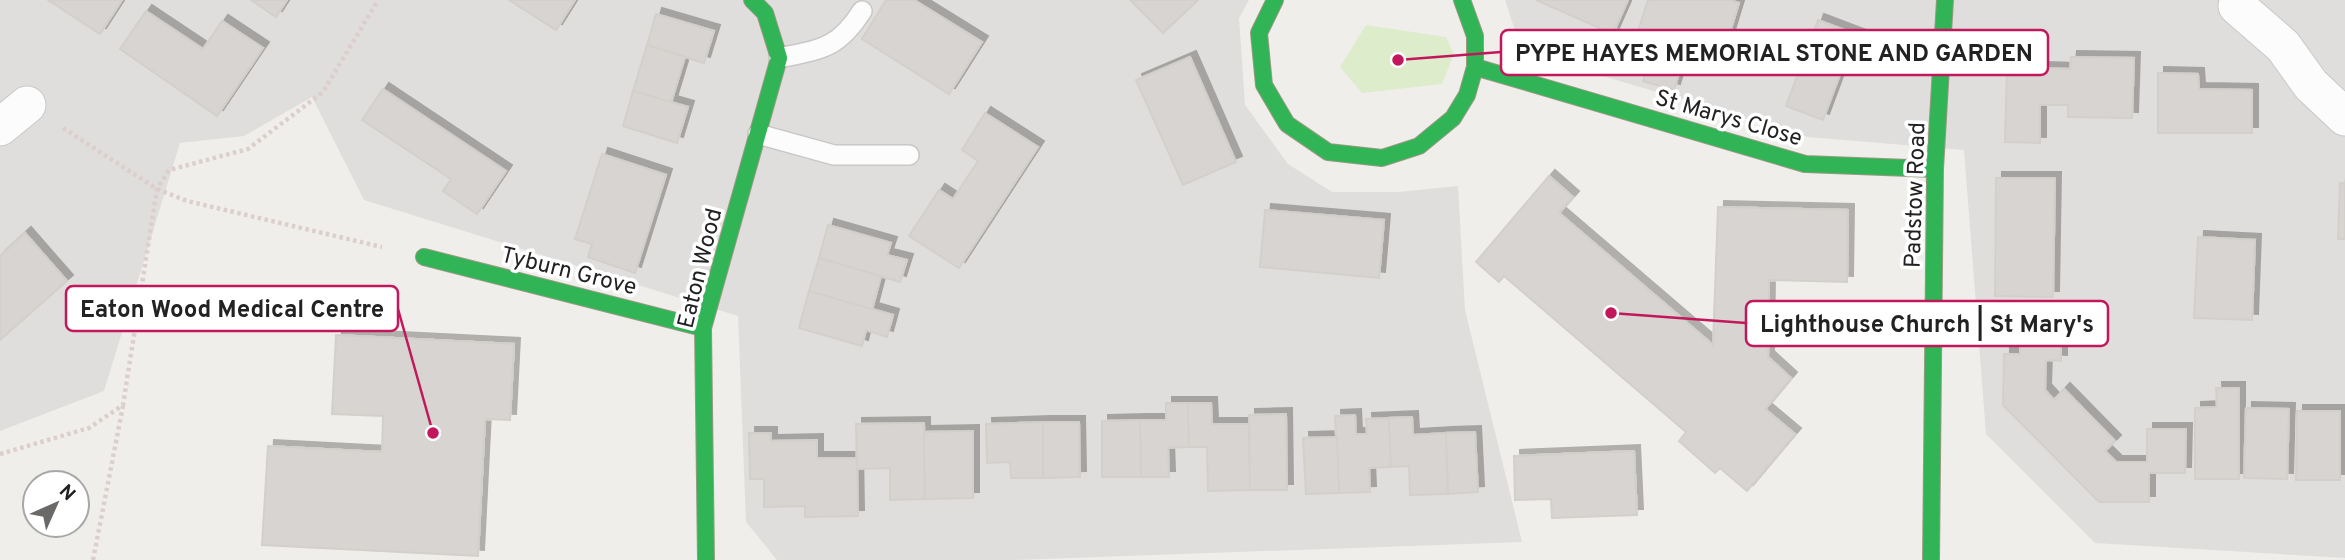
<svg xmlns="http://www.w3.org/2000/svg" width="2345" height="560" font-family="Overpass,sans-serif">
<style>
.residential{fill:#dfdedc}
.grass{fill:#ddeccb}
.building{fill:#d7d4d2;stroke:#d3d0cc;stroke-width:2;filter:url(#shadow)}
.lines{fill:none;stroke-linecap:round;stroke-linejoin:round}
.lane-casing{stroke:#c9c8c7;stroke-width:22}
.street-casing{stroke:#c9c8c7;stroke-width:39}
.fast-casing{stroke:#999a82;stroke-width:18}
.path{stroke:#dccecd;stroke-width:4.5;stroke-dasharray:3.5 3.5;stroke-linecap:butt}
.lane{stroke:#fdfcfc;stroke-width:19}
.street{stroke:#fdfcfc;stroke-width:37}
.fast{stroke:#30b455;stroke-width:16}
.labels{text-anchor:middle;stroke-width:7;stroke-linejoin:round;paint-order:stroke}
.street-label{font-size:23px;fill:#222;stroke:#fff}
.leader{fill:none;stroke:#c2185b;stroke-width:2.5}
.callout-dot{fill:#c2185b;stroke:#fff;stroke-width:2.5}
.callout{fill:#fff;stroke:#c2185b;stroke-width:2.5}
.callout-label{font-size:24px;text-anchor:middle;font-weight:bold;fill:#222}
</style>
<defs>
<filter id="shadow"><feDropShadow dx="6" dy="-6" stdDeviation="0" flood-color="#0004"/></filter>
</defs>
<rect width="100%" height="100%" fill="#f0eeeb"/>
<!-- residential -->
<g class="residential">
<polygon points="0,0 1249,0 1239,18 1245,105 1288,164 1332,192 1399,192 1458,186 1465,310 1522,542 1013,560 777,560 746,522 738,316 364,200 312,97 244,136 180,143 104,391 0,431"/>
<polygon points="1505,0 2345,0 2345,558 2095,543 1986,434 1964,150 1808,137 1522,52"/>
</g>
<!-- grass -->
<polygon class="grass" points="1366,25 1446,37 1454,54 1442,84 1362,93 1340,67"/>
<!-- building -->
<g class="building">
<polygon points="48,0 122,0 100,34"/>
<polygon points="251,0 287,0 276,17"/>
<polygon points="509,0 575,0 556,30"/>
<polygon points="886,0 914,0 982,42 949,94 862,39"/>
<polygon points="1130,0 1198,0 1163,33"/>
<polygon points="1536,0 1628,0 1613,34"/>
<polygon points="1648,0 1729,0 1739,3 1721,62 1686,51 1674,90 1643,81 1654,46 1635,40"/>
<polygon points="146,11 203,49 222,21 263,48 217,116 120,49"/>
<polygon points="656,14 714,31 704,63 647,45"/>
<polygon points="1818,20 1871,40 1859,75 1805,55"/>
<polygon points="647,45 685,57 671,103 633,91"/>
<polygon points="1805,55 1842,69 1823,120 1786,106"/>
<polygon points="1190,57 1236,162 1183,185 1136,80"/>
<polygon points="2071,57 2134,58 2132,118 2068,117 2068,105 2040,105 2040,143 2005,142 2007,67 2070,69"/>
<polygon points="2158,73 2198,74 2199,89 2252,90 2252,133 2158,133"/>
<polygon points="383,89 506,171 477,214 443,191 451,179 362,120"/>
<polygon points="633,91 688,107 677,143 623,126"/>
<polygon points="985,113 1038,147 959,268 909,236 939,190 953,199 978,161 962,150"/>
<polygon points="602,154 666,175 635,273 588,257 592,244 575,239"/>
<polygon points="1549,176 1573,197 1559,213 1713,345 1718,207 1848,210 1847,282 1769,280 1768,357 1791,378 1765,409 1795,434 1747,491 1720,468 1715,473 1679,441 1686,432 1504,276 1499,282 1476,262"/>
<polygon points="1996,178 2055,178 2053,297 1995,296"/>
<polygon points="2340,183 2345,183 2345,239 2338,239"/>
<polygon points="1265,210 1384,220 1379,278 1260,267"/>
<polygon points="828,225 891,243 887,255 907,260 900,282 819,258"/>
<polygon points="25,233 67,281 0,340 0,256"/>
<polygon points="2198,237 2255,240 2252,320 2194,318"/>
<polygon points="819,258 881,276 872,310 809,291"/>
<polygon points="809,291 893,315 887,337 866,330 862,346 799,328"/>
<polygon points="2020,319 2061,319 2061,361 2046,360 2045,390 2054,400 2064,389 2115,441 2105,451 2116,462 2147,462 2147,429 2186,429 2185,473 2149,473 2149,502 2099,502 2003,405 2004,354 2020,354"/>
<polygon points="336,335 514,344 510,420 485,419 478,556 262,545 268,446 382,452 383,416 332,414"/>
<polygon points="2216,388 2239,388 2239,479 2195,479 2195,408 2217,407"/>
<polygon points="1166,403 1188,403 1189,447 1168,448 1169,477 1141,477 1140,420 1166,420"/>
<polygon points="1188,403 1211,403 1212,424 1249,424 1250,490 1208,491 1207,447 1189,447"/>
<polygon points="2246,408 2289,409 2287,479 2244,478"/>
<polygon points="2297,411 2340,411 2340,480 2296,480"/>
<polygon points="1286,414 1287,490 1250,490 1249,415"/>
<polygon points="1355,415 1356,434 1367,434 1366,419 1389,418 1391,467 1369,468 1370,492 1339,493 1335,416"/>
<polygon points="1412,417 1413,435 1446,433 1448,494 1410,495 1409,466 1391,467 1389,418"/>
<polygon points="1140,420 1141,477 1102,477 1102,421"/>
<polygon points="1043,422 1079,422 1080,477 1043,478"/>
<polygon points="1043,422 1043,478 1011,478 1010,462 987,463 986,424"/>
<polygon points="924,423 925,499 890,500 890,468 857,469 856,424"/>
<polygon points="973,431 973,498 925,499 924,432"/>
<polygon points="1475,432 1478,492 1448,494 1446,433"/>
<polygon points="749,433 771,433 771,441 817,440 817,458 857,458 858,516 805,517 805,506 764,507 764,479 750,479"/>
<polygon points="1337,437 1339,493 1306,494 1303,438"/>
<polygon points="1634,451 1637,515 1552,518 1551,499 1515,500 1514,456"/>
</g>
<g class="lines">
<defs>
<g id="lane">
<path d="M779,58C821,49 838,49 862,11"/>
<polyline points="758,134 834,155 909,155"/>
</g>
<g id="street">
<polyline points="2237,6 2283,46 2311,85 2345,117"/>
<polyline points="0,127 27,105"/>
</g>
<g id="fast">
<polyline points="1275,0 1259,33 1264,85 1287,124 1328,152 1382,158 1419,146 1453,118 1467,95 1475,67 1475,36 1462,0"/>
<polyline points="1475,67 1805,164 1935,169"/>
<polyline points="424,257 703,328"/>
<polyline points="706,560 703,328 779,58 765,13 752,0"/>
<polyline points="1931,560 1935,169 1945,0"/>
</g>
</defs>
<!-- lane casing -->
<use href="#lane" class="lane-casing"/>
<!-- street casing -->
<use href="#street" class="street-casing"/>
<!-- fast casing -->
<use href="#fast" class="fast-casing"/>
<!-- path -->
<g class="path">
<polyline points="63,128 157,189 187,201 382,247"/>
<polyline points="0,454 89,428 123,405 157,189 169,170 248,149 323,92 378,0"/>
<polyline points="93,560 123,406"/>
</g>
<!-- lane -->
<use href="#lane" class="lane"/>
<!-- street -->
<use href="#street" class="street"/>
<!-- fast -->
<use href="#fast" class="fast"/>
</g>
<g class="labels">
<!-- street labels -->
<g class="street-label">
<text transform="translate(1729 117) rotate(16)" y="8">St Marys Close</text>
<text transform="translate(1914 195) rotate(-88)" y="8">Padstow Road</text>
<text transform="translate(699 268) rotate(-76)" y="8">Eaton Wood</text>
<text transform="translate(569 270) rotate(14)" y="8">Tyburn Grove</text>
</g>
</g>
<!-- callouts -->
<path class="leader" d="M1398 60L1501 52M433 433L398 309M1611 313L1746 323"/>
<g class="callout-dot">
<circle cx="1398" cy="60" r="7"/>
<circle cx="433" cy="433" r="7"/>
<circle cx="1611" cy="313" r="7"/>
</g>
<g class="callout">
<rect x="1501" y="30" width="547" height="45" rx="7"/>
<rect x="66" y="286" width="332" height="45" rx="7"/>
<rect x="1746" y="301" width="362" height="45" rx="7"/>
</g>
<g class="callout-label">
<text x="1774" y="61">PYPE HAYES MEMORIAL STONE AND GARDEN</text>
<text x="232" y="317">Eaton Wood Medical Centre</text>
<text x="1927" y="332">Lighthouse Church | St Mary's</text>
</g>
<!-- north arrow -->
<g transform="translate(56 504) rotate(45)"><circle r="33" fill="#ffffff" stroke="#a7a7a7" stroke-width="2"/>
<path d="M0-5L12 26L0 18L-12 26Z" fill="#6a6968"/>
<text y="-10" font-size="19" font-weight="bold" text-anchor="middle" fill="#222222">N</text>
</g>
</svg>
